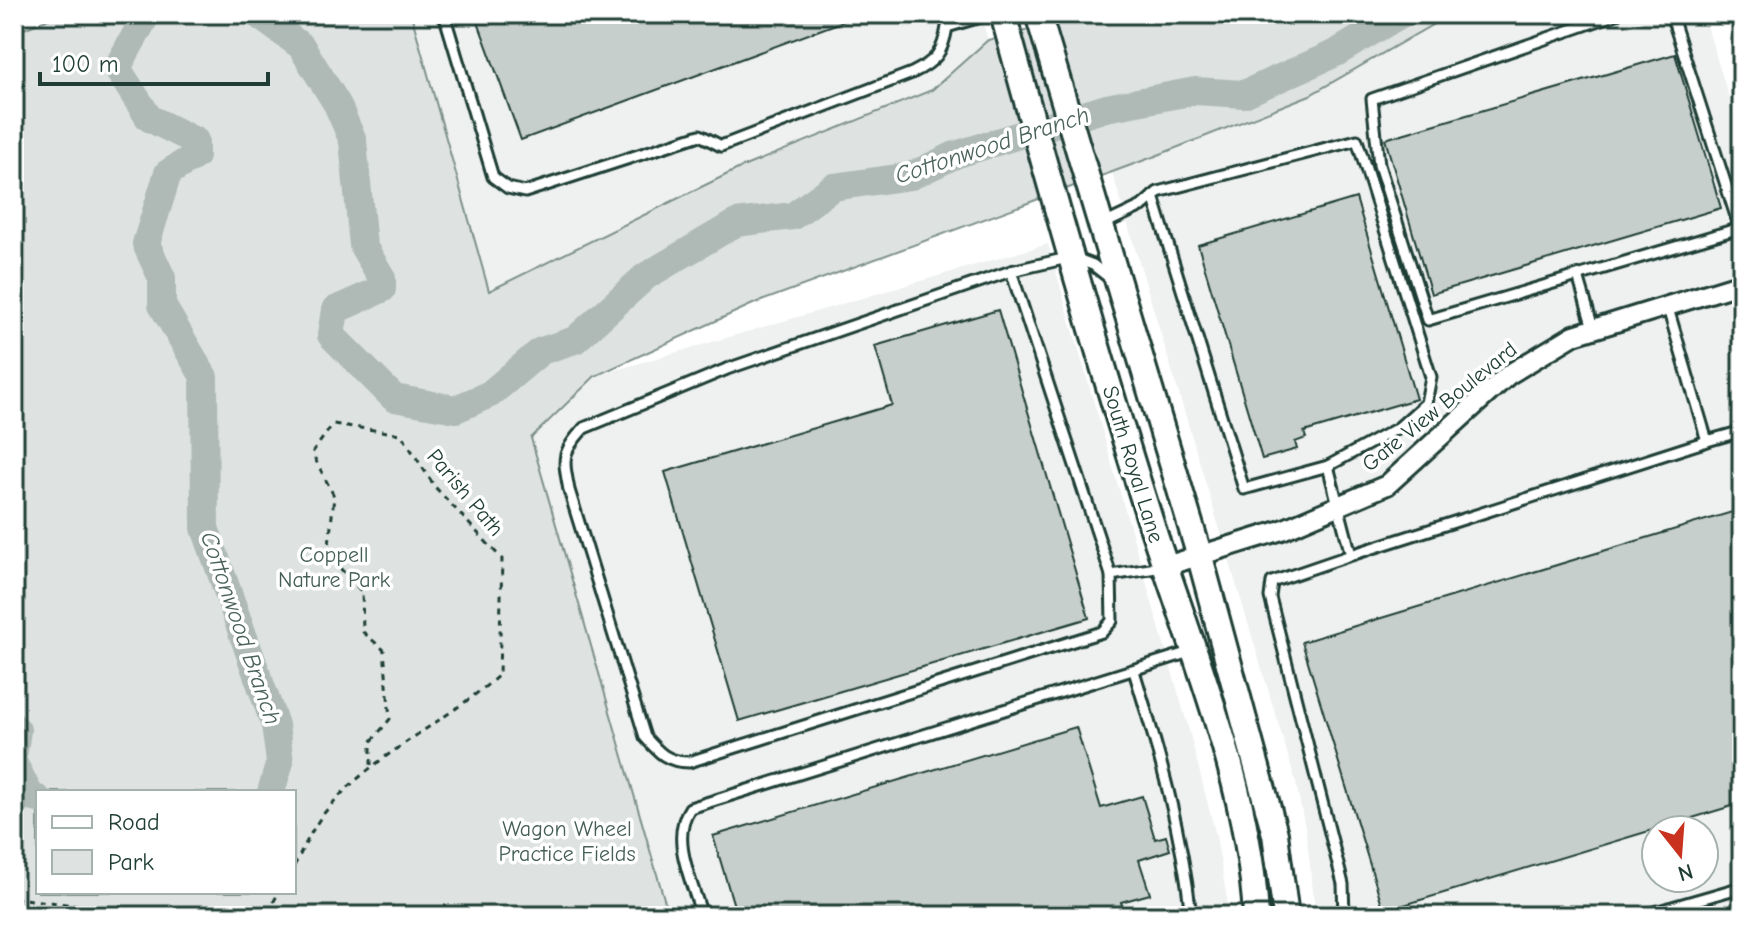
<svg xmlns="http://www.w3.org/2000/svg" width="1756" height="930" font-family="'Comic Neue',sans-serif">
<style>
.built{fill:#eef1f0;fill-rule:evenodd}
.green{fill:#dee3e2;stroke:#7e908b;stroke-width:2;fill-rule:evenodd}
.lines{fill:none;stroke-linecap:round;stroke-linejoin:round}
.river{stroke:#afbab7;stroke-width:28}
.building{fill:#c7cfcc;stroke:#1f3d34;stroke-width:2}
.service-casing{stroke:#1f3d34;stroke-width:15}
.minor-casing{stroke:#1f3d34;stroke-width:24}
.secondary-casing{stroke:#1f3d34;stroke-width:30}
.path{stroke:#1f3d34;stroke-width:3;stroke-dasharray:6 6;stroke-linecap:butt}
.service{stroke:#fff;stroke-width:9}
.minor{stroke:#fff;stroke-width:18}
.secondary{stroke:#fff;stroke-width:24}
.labels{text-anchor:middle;stroke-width:7;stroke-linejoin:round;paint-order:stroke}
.street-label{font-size:22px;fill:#1f3d34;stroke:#fff}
.park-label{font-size:22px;fill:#455e57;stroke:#fff}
.water-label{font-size:24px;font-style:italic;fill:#4a625b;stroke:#fff}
</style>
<rect width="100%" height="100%" fill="#fff"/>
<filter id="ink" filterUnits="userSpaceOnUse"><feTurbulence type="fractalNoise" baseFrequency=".0125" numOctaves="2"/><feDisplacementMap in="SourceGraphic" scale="16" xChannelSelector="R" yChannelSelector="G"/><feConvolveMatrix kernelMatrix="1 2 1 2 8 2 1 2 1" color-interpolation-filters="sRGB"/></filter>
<g filter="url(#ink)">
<!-- built -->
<g class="built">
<polygon points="411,14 980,14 988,40 932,90 740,168 489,291"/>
<path d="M1451,14H1703L1742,139V916H1316L1306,832L1295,779L1112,172L1310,95ZM1656,830H1704V878H1656Z"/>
<polygon points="1048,244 1189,730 1216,836 1230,916 669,916 530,438 595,376"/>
</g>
<!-- green -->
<path class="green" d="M60,14H411L489,291L740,168L932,90L988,40L1094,14H1451L1310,95L1153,157L753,304L595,376L531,438L669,916H14V33ZM38,792H294V892H38Z"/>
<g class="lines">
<!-- river -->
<g class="river">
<polyline points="147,14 117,68 149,118 195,141 195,156 168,173 146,244 162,278 162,305 204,377 205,528 275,725 280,762 271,792"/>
<polyline points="257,14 301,46 337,104 353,141 363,246 382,278 382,289 335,310 331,335 394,398 456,409 490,394 541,351 575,340 646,276 736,223 793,216 833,187 911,176 955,155 1106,108 1195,91 1244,94 1336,53 1401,14"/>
<polyline points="14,727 17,730 14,751"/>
<polyline points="14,764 31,797 38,799"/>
</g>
</g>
<!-- building -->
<g class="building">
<polygon points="475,14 859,14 860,15 521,140"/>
<polygon points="1675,54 1721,208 1431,294 1385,139"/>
<polygon points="1356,198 1416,399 1304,432 1306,438 1295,442 1297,449 1262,459 1198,245"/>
<polygon points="998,310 1089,618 739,721 665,472 892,405 875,346"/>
<polygon points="1742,509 1742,803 1384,911 1302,642"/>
<polygon points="1076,727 1101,808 1142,796 1155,839 1166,836 1170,850 1139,860 1150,894 1121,902 1125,916 737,916 713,836"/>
</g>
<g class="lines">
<defs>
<g id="service">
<path d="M444,14L493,177L508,188L525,192L700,135L721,146L912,73C935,62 943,53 947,27L990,14"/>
<polyline points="1617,14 1372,99 1379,165 1428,320 1740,228"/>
<polyline points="1671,14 1742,235"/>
<polyline points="1153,196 1244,489 1328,466"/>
<polyline points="1104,224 1142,206 1158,192 1357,140 1431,377 1426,403 1398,428 1328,466 1351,555 1272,582 1270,597 1343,884 1344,916"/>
<polyline points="1011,271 1111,575"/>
<polyline points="1578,276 1593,328"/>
<path d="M1112,280L1093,265L1072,257L1011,271L727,369L584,428C561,453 563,458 569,490L645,737C659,753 667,762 689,762L1102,632L1112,621L1111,575L1163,567"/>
<polyline points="1667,305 1707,441 1742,431"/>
<polyline points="1351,555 1707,441"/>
<path d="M1134,671C1159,752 1182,832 1191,916"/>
<path d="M702,916C693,883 669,839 690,808L1193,651"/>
<polyline points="1641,916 1742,887"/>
</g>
<polyline id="minor" points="1166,566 1282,530 1387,485 1508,375 1574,335 1742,283"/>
<g id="secondary">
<path d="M1003,14C1049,183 1097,352 1150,520C1191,649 1248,779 1256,916"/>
<polyline points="1038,14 1200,557 1275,834 1286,916"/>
</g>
</defs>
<!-- service casing -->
<use href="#service" class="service-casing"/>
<!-- minor casing -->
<use href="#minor" class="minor-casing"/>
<!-- secondary casing -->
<use href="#secondary" class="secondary-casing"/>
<!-- path -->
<g class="path">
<path d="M294,866C304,848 312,828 325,812C371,755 444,724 499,675L502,559L435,487L401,434L333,424L312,453L334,496L328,555L362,592L363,632L384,650L390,719L371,742V768"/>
<polyline points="14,898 128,911 136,916"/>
<polyline points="256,916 268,912 279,892"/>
</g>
<!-- service -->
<use href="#service" class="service"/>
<!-- minor -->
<use href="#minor" class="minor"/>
<!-- secondary -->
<use href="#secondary" class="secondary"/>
</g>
</g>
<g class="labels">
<!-- street labels -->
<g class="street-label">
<text transform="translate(1439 406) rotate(-39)" y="8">Gate View Boulevard</text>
<text transform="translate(1134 464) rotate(73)" y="8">South Royal Lane</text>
<text transform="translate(466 492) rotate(50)" y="8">Parish Path</text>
</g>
<!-- park labels -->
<g class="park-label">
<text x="334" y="562">Coppell<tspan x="334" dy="25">Nature Park</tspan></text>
<text x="567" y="836">Wagon Wheel<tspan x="567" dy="25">Practice Fields</tspan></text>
</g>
<!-- water labels -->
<g class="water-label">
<text transform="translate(992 145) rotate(-18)" y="8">Cottonwood Branch</text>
<text transform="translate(241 628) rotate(71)" y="8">Cottonwood Branch</text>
</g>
</g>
<!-- margin -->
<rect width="1756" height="930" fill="none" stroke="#fff" stroke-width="48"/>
<rect x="24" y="24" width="1708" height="882" fill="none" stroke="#1f3d34" stroke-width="3" filter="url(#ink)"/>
<!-- legend -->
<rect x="36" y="790" width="260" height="104" fill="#ffffff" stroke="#a5b1ae" stroke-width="2"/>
<rect x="52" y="816" width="40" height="12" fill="#ffffff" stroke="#a5b1ae" stroke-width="2"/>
<text x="108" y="830" font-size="24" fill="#1f3d34">Road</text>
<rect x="52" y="850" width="40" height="24" fill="#dee3e2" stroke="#a5b1ae" stroke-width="2"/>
<text x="108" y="870" font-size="24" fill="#1f3d34">Park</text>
<!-- north arrow -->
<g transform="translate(1680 854) rotate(163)"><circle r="38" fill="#ffffff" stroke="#a5b1ae" stroke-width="2"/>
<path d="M0-6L14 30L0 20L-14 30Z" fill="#c8321e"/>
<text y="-12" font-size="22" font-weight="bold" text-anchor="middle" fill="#1f3d34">N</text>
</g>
<!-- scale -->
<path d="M40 72v12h228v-12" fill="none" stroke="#1f3d34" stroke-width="4"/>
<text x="52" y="72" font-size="24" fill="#1f3d34" stroke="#ffffff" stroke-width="6" paint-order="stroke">100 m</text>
</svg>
